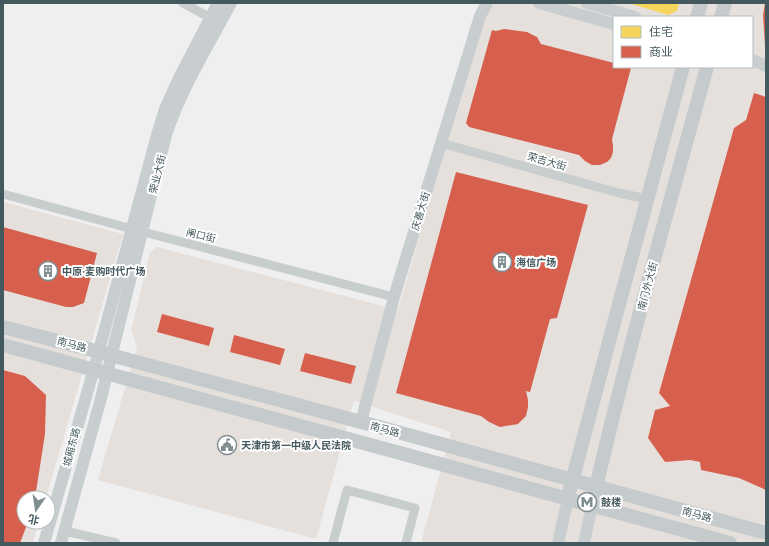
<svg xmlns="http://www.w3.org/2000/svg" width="769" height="546" font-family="Inter,'Noto Sans SC',sans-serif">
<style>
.commercial{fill:#e6e0dc;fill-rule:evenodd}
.homes{fill:#f6d55c}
.shops{fill:#d6604d}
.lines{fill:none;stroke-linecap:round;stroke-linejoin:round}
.street{stroke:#c8cdce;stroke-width:9}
.secondary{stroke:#c8ced0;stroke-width:12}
.primary{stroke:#c5cbcc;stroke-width:14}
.labels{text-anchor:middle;stroke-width:4;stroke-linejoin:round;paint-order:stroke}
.street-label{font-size:10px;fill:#44595e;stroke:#fff}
.poi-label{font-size:10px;font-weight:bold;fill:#44595e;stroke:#fff;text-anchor:start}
</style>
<rect width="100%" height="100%" fill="#f0efef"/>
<!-- commercial -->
<g class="commercial">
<path d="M487,3H766V543H421L451,432L354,401L316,539L98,480L137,346L131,331L150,252L157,247L398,310ZM614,17H752V67H614Z"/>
<polygon points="3,202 123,234 46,498 24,498 24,522 39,522 33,543 3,543"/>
</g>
<!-- homes -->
<polygon class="homes" points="628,3 679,3 677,11 668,15"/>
<!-- shops -->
<g class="shops">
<polygon points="765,3 766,3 766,46 765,46 763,15"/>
<polygon points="504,29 527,32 537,37 541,44 614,63 614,67 631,68 612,139 613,146 613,152 611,158 607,162 600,165 592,165 585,161 579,155 469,127 466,123 492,30 496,31"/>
<polygon points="754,93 766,97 766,490 739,478 701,470 700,462 690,460 665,462 648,438 655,410 670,406 659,393 734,128 746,120"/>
<polygon points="456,172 588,205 557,318 550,319 530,392 526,391 528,400 528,407 526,416 518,424 500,427 489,422 481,416 396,393"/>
<polygon points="3,227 97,253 84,303 73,307 66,307 3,290"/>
<polygon points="162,314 214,328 209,346 157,332"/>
<polygon points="234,335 285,349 280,365 230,352"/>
<polygon points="305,353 356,366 351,384 300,371"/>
<polygon points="3,370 25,376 46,395 45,434 35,498 24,498 24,522 28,522 20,543 3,543"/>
</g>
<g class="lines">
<!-- street -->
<g class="street">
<polyline points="183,3 211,18"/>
<polyline points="441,143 619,193 647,199"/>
<polyline points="3,194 132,229 394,297"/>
<polyline points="65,531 116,543"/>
<polyline points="333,543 347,490 415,508 406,543"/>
</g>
<!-- secondary -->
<g class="secondary">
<polyline points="539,3 614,24"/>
<polyline points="587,3 635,17"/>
<polyline points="752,60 766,66"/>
<polyline points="361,422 394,297 480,16 487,3"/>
<polyline points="44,543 94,369 157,135 165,109 179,78 218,3"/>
<path d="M61,543L100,402L166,135C181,89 208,46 231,3"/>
<polyline points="558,543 568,499"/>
<polyline points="584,543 592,506"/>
</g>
<!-- primary -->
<g class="primary">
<polyline points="697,17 701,3"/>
<polyline points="721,17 725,3"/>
<polyline points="3,327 77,346 361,422 766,533"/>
<path d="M3,345C246,410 488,478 730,543"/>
<polyline points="570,489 618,308 683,67"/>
<path d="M594,496C627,352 668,210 707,67"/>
</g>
</g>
<!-- icons -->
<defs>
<symbol id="building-ring" viewBox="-11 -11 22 22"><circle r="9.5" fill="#fff" stroke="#808e91" stroke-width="1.5"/><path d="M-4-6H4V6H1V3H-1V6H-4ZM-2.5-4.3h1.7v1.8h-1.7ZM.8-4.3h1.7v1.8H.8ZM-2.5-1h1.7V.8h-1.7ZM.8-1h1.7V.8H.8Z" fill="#808e91"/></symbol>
<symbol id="civic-ring" viewBox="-11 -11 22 22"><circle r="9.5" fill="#fff" stroke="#808e91" stroke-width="1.5"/><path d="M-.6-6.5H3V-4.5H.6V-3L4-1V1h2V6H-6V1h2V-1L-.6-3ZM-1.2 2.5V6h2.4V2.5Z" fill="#808e91"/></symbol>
<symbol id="metro-ring" viewBox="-11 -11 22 22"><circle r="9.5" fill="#fff" stroke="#808e91" stroke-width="1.5"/><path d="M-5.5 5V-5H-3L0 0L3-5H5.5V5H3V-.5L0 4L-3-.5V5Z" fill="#808e91"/></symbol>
</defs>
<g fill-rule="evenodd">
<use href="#building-ring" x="491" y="251" width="22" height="22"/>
<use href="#building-ring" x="37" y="260" width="22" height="22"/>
<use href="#civic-ring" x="216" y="434" width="22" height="22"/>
<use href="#metro-ring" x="576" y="491" width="22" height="22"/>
</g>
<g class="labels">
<!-- street labels -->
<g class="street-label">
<text transform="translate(547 161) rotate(16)" y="4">荣吉大街</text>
<text transform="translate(157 174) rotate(-76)" y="4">荣业大街</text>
<text transform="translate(420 211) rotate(-73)" y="4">庆善大街</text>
<text transform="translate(201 235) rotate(14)" y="4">闸口街</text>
<text transform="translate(647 286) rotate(-75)" y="4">南门外大街</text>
<text transform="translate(72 344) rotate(15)" y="4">南马路</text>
<text transform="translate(385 429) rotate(15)" y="4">南马路</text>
<text transform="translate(71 447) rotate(-75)" y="4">城厢东路</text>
<text transform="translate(697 514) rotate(15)" y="4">南马路</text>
</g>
<!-- poi labels -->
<g class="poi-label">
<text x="516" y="266">海信广场</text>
<text x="62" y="275">中原·麦购时代广场</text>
<text x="241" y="449">天津市第一中级人民法院</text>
<text x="601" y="506">鼓楼</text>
</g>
</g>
<!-- border -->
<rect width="769" height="546" fill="none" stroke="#44595e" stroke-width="8"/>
<!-- legend -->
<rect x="613" y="16" width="140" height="52" fill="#ffffff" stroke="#b4bdbf"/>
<rect x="621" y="26" width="20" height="12" fill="#f6d55c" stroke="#b4bdbf"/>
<text x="649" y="36" font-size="12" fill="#44595e">住宅</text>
<rect x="621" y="46" width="20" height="12" fill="#d6604d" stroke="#b4bdbf"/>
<text x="649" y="56" font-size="12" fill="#44595e">商业</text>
<!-- north arrow -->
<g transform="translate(36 510) rotate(193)"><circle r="19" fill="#ffffff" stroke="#b4bdbf"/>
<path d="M0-3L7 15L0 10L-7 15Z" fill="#808e91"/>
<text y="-6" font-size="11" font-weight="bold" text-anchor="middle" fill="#44595e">北</text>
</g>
</svg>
